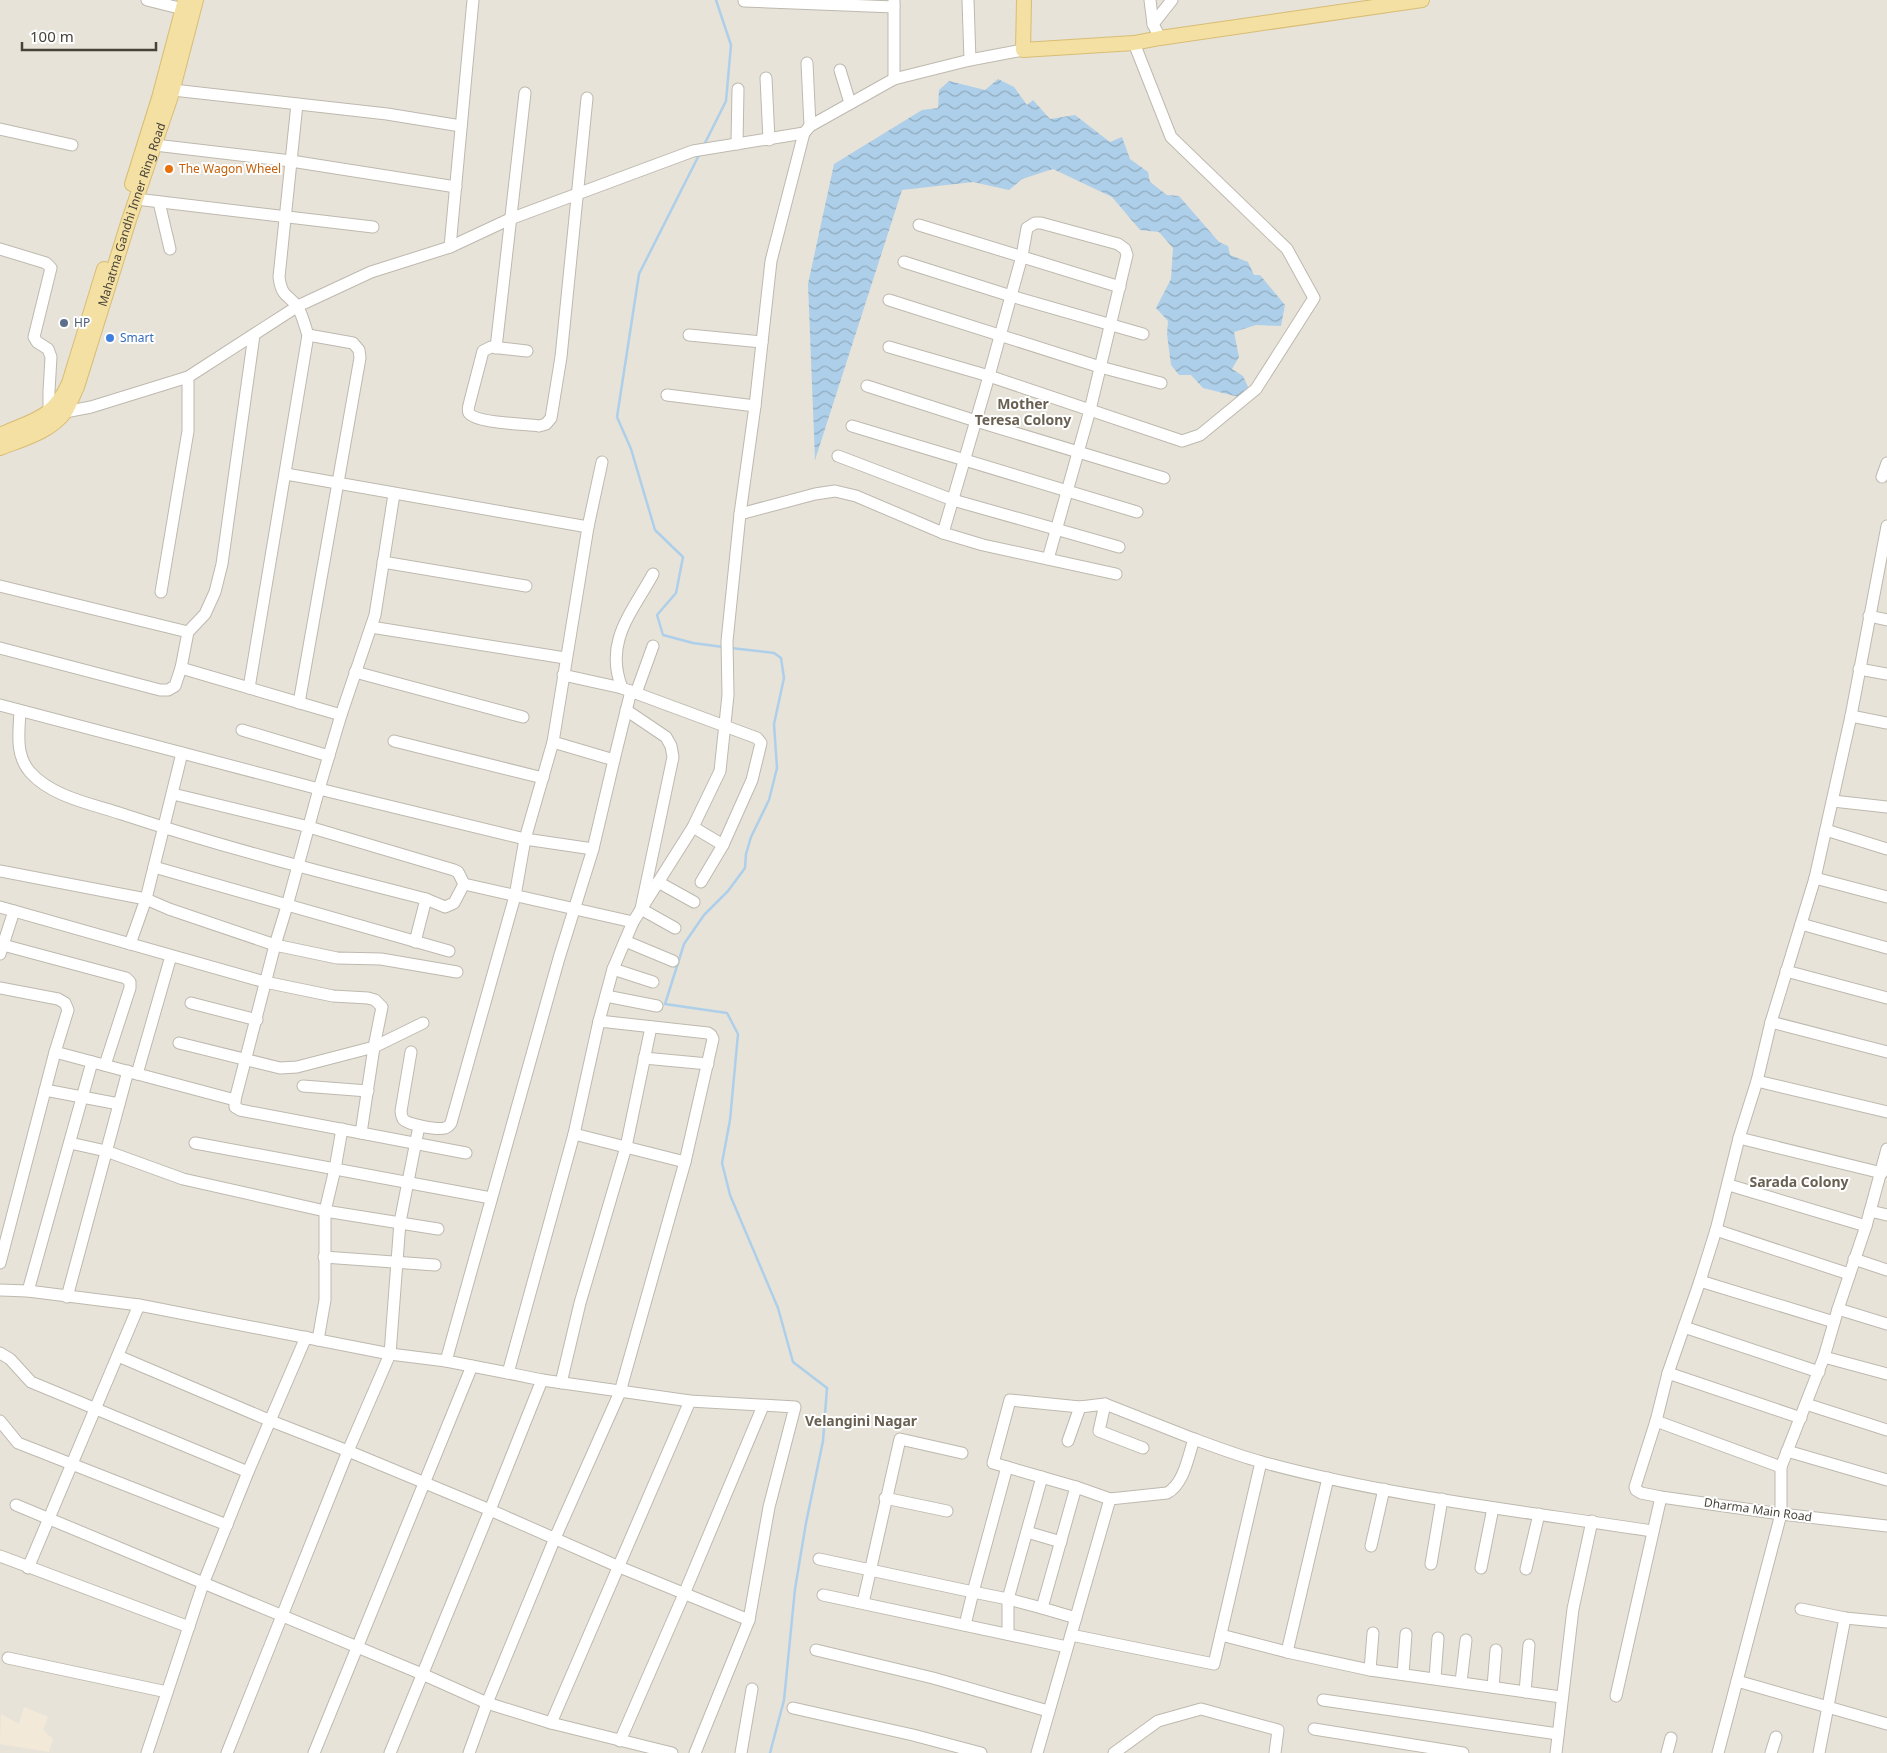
<svg xmlns="http://www.w3.org/2000/svg" width="1887" height="1753" font-family="'Noto Sans',sans-serif">
<style>
.residential{fill:#e7e3d9}
.commercial{fill:#f3e9d9}
.water{fill:url(#water-waves)}
.lines{fill:none;stroke-linecap:round;stroke-linejoin:round}
.stream{stroke:#aecfe9;stroke-width:2.5}
.minor-casing{stroke:#beb9ae;stroke-width:13}
.major-casing{stroke:#d8bd74;stroke-width:16}
.minor{stroke:#fff;stroke-width:11}
.major{stroke:#f4e0a3;stroke-width:14}
.food-dot{fill:#e8710a;stroke:#fff;stroke-width:2}
.service-dot{fill:#5c6f8a;stroke:#fff;stroke-width:2}
.shop-dot{fill:#3f7fe0;stroke:#fff;stroke-width:2}
.labels{text-anchor:middle;stroke-width:4;stroke-linejoin:round;paint-order:stroke}
.food-label{font-size:12px;fill:#c56008;stroke:#fff;text-anchor:start}
.street-label{font-size:12px;fill:#474239;stroke:#fff}
.service-label{font-size:12px;fill:#4e5e75;stroke:#fff;text-anchor:start}
.shop-label{font-size:12px;fill:#366cbe;stroke:#fff;text-anchor:start}
.neighbourhood-label{font-size:14px;font-weight:bold;fill:#696052;stroke:#fff}
</style>
<defs>
<pattern id="water-waves" width="16" height="10" patternUnits="userSpaceOnUse" patternTransform="scale(1.25)"><rect width="16" height="10" fill="#aecfe9"/><path d="M0 5q4-4 8 0t8 0" fill="none" stroke="#8faabe"/></pattern>
</defs>
<rect width="100%" height="100%" fill="#f4f1eb"/>
<!-- residential -->
<rect class="residential" x="0" y="0" width="1887" height="1753"/>
<!-- commercial -->
<polygon class="commercial" points="24,1707 48,1717 43,1730 53,1739 49,1752 0,1744 1,1714 19,1724"/>
<!-- water -->
<polygon class="water" points="998,79 1014,87 1027,105 1033,100 1050,119 1075,115 1110,142 1122,137 1130,159 1148,172 1150,182 1167,195 1179,196 1219,242 1228,246 1230,255 1248,262 1254,275 1260,275 1285,305 1281,326 1256,325 1234,332 1239,357 1232,369 1243,376 1249,389 1239,397 1203,388 1191,375 1179,375 1171,365 1167,334 1168,321 1156,308 1171,279 1173,248 1159,232 1140,230 1112,197 1053,169 1022,179 1009,190 973,182 902,190 815,460 808,284 834,164 922,110 938,108 939,90 949,81 985,90"/>
<g class="lines">
<!-- stream -->
<g class="stream">
<polyline points="704,145 726,101 731,45 716,0"/>
<polyline points="699,155 639,274 617,417 631,449 655,530 683,557 676,593 657,615 663,635 693,643 723,647"/>
<polyline points="731,648 774,653 781,658 784,678 774,724 777,768 769,800 751,837 746,854 745,868 728,891 704,915 684,944 665,1004 727,1013 738,1034 730,1120 722,1163 730,1195 778,1308 793,1362 827,1388 823,1441 806,1523 795,1589 784,1700 770,1753"/>
</g>
<defs>
<g id="minor">
<polyline points="147,0 183,9"/>
<polyline points="968,0 970,60"/>
<polyline points="1150,0 1153,24 1160,38"/>
<polyline points="744,1 894,7"/>
<polyline points="894,1 894,79"/>
<polyline points="1153,24 1172,0"/>
<polyline points="807,63 810,126"/>
<polyline points="840,70 850,103"/>
<polyline points="766,78 769,140"/>
<polyline points="173,90 387,114 461,126"/>
<polyline points="0,129 72,145"/>
<polyline points="737,144 738,89"/>
<polyline points="155,145 291,161 456,187"/>
<polyline points="136,199 373,227"/>
<polyline points="159,202 170,249"/>
<polyline points="919,225 1120,287"/>
<polyline points="450,247 473,0"/>
<polyline points="0,249 46,263 51,268 34,337 37,342 48,349 51,357 49,391 49,412"/>
<polyline points="904,262 1011,296 1143,334"/>
<polyline points="889,300 1100,367 1161,383"/>
<polyline points="689,335 762,342"/>
<polyline points="889,347 989,376 1182,441 1200,435 1256,389 1314,298 1287,249 1171,137 1134,43"/>
<polyline points="496,348 525,93"/>
<path d="M527,351L491,347L483,351L470,401C469,406 467,409 469,413C475,423 526,424 539,426L546,424L551,418L561,357L587,98"/>
<polyline points="867,386 976,421 1164,478"/>
<polyline points="667,395 755,406"/>
<polyline points="60,410 65,412 91,407 188,377 298,306 371,272 450,247 510,219 693,151 804,133 810,126 894,79 970,60 1023,50"/>
<polyline points="852,426 1137,512"/>
<polyline points="838,456 953,500 1119,547"/>
<polyline points="286,474 588,527"/>
<polyline points="1882,477 1887,463"/>
<polyline points="394,494 375,615 341,715 319,789 287,906 275,945 235,1100 235,1107 240,1110 466,1153"/>
<polyline points="740,514 815,494 835,491 856,496 943,533 983,545 1116,574"/>
<polyline points="1887,526 1851,716 1815,878 1771,1022 1757,1081 1739,1138 1716,1230 1700,1281 1668,1373 1656,1421 1635,1487 1636,1490 1641,1493 1661,1497 1781,1514 1887,1526"/>
<polyline points="943,533 989,376 1022,256 1027,228 1035,223 1041,223 1118,244 1125,249 1127,255 1090,410 1048,559"/>
<polyline points="383,562 526,586"/>
<path d="M653,574C631,614 604,642 622,688L757,738L761,743L752,780L723,845"/>
<polyline points="0,586 188,632 181,668 175,686 168,690 160,690 0,648"/>
<polyline points="161,592 188,431 188,377"/>
<polyline points="1869,616 1887,620"/>
<polyline points="371,627 565,658"/>
<polyline points="188,632 205,614 215,592 222,564 254,335"/>
<polyline points="181,668 341,715"/>
<polyline points="1859,669 1887,674"/>
<polyline points="355,672 523,717"/>
<polyline points="563,675 622,688"/>
<path d="M249,688L308,335C305,327 303,316 298,308C290,294 282,300 279,277L297,104"/>
<polyline points="636,693 653,646"/>
<polyline points="299,703 360,358 359,350 353,343 308,335"/>
<polyline points="0,705 319,789 525,839 593,849"/>
<polyline points="626,710 666,737 671,746 673,757 641,909 675,928"/>
<path d="M20,711C19,732 15,755 30,772C52,797 92,804 122,814C222,847 324,873 426,899L445,907L454,903L464,884L458,872L454,870L309,827L173,794"/>
<polyline points="1851,716 1887,723"/>
<polyline points="242,730 329,756"/>
<polyline points="394,741 543,778"/>
<polyline points="553,742 614,760 631,691"/>
<polyline points="1833,801 1887,807"/>
<polyline points="693,827 723,845 701,882"/>
<polyline points="1826,830 1887,849"/>
<polyline points="154,867 449,951"/>
<polyline points="0,871 146,899 169,909 275,945 337,958 381,959 457,972"/>
<polyline points="1815,878 1887,897"/>
<polyline points="658,882 694,902"/>
<polyline points="464,884 633,922 693,827 720,771 728,695 727,641 740,514 755,406 771,261 804,133"/>
<polyline points="0,907 265,982 333,996 368,998 375,1000 382,1007 374,1047 297,1067 280,1068 179,1043"/>
<polyline points="1801,924 1887,948"/>
<polyline points="625,941 673,961"/>
<polyline points="415,942 426,899"/>
<polyline points="130,944 146,899 182,753"/>
<polyline points="3,945 126,978 130,982 130,988 105,1065"/>
<polyline points="0,954 14,911"/>
<polyline points="613,969 653,982"/>
<polyline points="1786,971 1887,998"/>
<polyline points="0,988 58,999 65,1003 68,1010 55,1052"/>
<polyline points="606,996 657,1006"/>
<polyline points="191,1003 257,1020"/>
<polyline points="599,1021 613,969 633,922"/>
<polyline points="1771,1022 1887,1052"/>
<path d="M411,1052L401,1111C401,1113 402,1117 403,1119C407,1125 438,1130 445,1128C449,1126 449,1126 451,1123L515,896L525,839L553,742L588,527L602,462"/>
<polyline points="644,1058 708,1064"/>
<polyline points="137,1074 171,956"/>
<polyline points="1757,1081 1887,1112"/>
<polyline points="303,1086 368,1091"/>
<polyline points="45,1090 119,1104"/>
<polyline points="361,1133 374,1047 423,1023"/>
<polyline points="574,1134 685,1162"/>
<polyline points="1739,1138 1882,1173"/>
<polyline points="70,1143 106,1151 183,1179 325,1211 438,1229"/>
<polyline points="195,1143 491,1198"/>
<polyline points="1729,1185 1866,1226"/>
<polyline points="1870,1211 1887,1215"/>
<polyline points="1716,1230 1849,1274"/>
<polyline points="324,1257 435,1265"/>
<polyline points="1854,1259 1887,1270"/>
<polyline points="0,1263 55,1052 235,1100"/>
<polyline points="1700,1281 1834,1322"/>
<polyline points="0,1290 28,1291 139,1305 390,1354 446,1361 508,1373"/>
<polyline points="28,1291 92,1062"/>
<polyline points="67,1297 128,1071"/>
<polyline points="1838,1309 1887,1324"/>
<polyline points="1684,1327 1819,1372"/>
<polyline points="318,1340 325,1300 325,1211 335,1169 342,1129"/>
<polyline points="0,1353 10,1359 31,1382 248,1472"/>
<polyline points="118,1356 271,1421 348,1451 490,1510 617,1566 749,1620"/>
<polyline points="1824,1357 1887,1374"/>
<polyline points="446,1361 559,958 593,849 614,760"/>
<polyline points="1668,1373 1801,1418"/>
<polyline points="542,1380 690,1401 795,1407 769,1507 749,1620 695,1753"/>
<polyline points="561,1383 580,1303 626,1147 651,1027"/>
<polyline points="1105,1404 1194,1439"/>
<polyline points="1806,1404 1887,1430"/>
<polyline points="0,1421 18,1443 227,1525"/>
<polyline points="1656,1421 1781,1467"/>
<polyline points="1068,1441 1080,1407"/>
<polyline points="1787,1451 1887,1480"/>
<polyline points="1076,1487 1042,1608 1076,1618"/>
<polyline points="885,1498 947,1511"/>
<polyline points="1110,1499 1076,1487 993,1463 1010,1400 1080,1407 1105,1404 1099,1431 1143,1448"/>
<polyline points="16,1505 422,1674 487,1703 551,1723 672,1753"/>
<polyline points="1027,1532 1061,1542"/>
<polyline points="1371,1546 1384,1489"/>
<polyline points="0,1556 189,1627"/>
<polyline points="819,1559 973,1592 1007,1467"/>
<polyline points="1431,1564 1442,1499"/>
<polyline points="28,1568 139,1305"/>
<polyline points="1481,1568 1493,1508"/>
<polyline points="1526,1569 1539,1514"/>
<polyline points="823,1595 1067,1647"/>
<polyline points="863,1603 900,1439 962,1453"/>
<polyline points="1801,1609 1845,1618 1887,1622"/>
<polyline points="965,1625 973,1592 1008,1599 1042,1608"/>
<polyline points="1008,1634 1008,1599 1042,1477"/>
<polyline points="1071,1635 1214,1664 1261,1462"/>
<polyline points="1221,1635 1287,1652 1370,1670 1561,1697"/>
<polyline points="816,1650 933,1678 1048,1711"/>
<polyline points="1287,1652 1328,1478"/>
<polyline points="8,1658 167,1692"/>
<polyline points="1370,1670 1373,1633"/>
<polyline points="1403,1674 1406,1634"/>
<polyline points="1435,1678 1438,1638"/>
<polyline points="1737,1681 1887,1724"/>
<polyline points="1461,1682 1466,1640"/>
<polyline points="1493,1687 1496,1650"/>
<polyline points="1525,1692 1529,1645"/>
<polyline points="1616,1696 1661,1497"/>
<polyline points="1323,1700 1558,1734"/>
<polyline points="793,1708 913,1735 981,1753"/>
<polyline points="551,1723 690,1401"/>
<polyline points="1314,1729 1463,1753"/>
<polyline points="620,1741 684,1594 763,1406"/>
<polyline points="147,1753 203,1584 248,1472 306,1337"/>
<polyline points="227,1753 348,1451 390,1354 400,1222 419,1126"/>
<polyline points="314,1753 472,1366"/>
<polyline points="390,1753 490,1510 542,1380 508,1373 574,1134 599,1021 708,1033 711,1035 713,1039 685,1162 620,1392 555,1538 487,1703 469,1753"/>
<polyline points="741,1753 752,1689"/>
<path d="M1037,1753L1110,1499L1167,1493C1184,1484 1188,1457 1194,1439C1216,1447 1239,1456 1262,1462C1390,1497 1522,1511 1652,1531"/>
<polyline points="1114,1753 1158,1721 1201,1709 1278,1730 1275,1753"/>
<polyline points="1556,1753 1573,1609 1592,1521"/>
<polyline points="1667,1753 1671,1738"/>
<polyline points="1718,1753 1781,1514 1781,1467 1824,1357 1838,1309 1866,1226 1887,1149"/>
<polyline points="1771,1753 1776,1737"/>
<polyline points="1819,1753 1845,1618"/>
</g>
<g id="major">
<polyline points="1024,0 1023,50 1134,43 1160,38 1422,0"/>
<polyline points="132,184 159,98 185,0"/>
<path d="M0,435C33,420 53,419 69,383L104,269"/>
<path id="s1" d="M0,448C23,439 50,432 65,412C70,404 73,395 77,387L129,220L171,96L196,0"/>
</g>
</defs>
<!-- minor casing -->
<use href="#minor" class="minor-casing"/>
<!-- major casing -->
<use href="#major" class="major-casing"/>
<!-- minor -->
<use href="#minor" class="minor"/>
<!-- major -->
<use href="#major" class="major"/>
</g>
<!-- markers -->
<circle class="food-dot" cx="169" cy="169" r="5"/>
<circle class="service-dot" cx="64" cy="323" r="5"/>
<circle class="shop-dot" cx="110" cy="338" r="5"/>
<g class="labels">
<!-- food labels -->
<g class="food-label">
<text x="179" y="173">The Wagon Wheel</text>
</g>
<!-- street labels -->
<g class="street-label">
<text dy="4" stroke="none"><textPath href="#s1" startOffset="284">Mahatma Gandhi Inner Ring Road</textPath></text>
<text transform="translate(1758 1510) rotate(8)" y="4">Dharma Main Road</text>
</g>
<!-- service labels -->
<g class="service-label">
<text x="74" y="327">HP</text>
</g>
<!-- shop labels -->
<g class="shop-label">
<text x="120" y="342">Smart</text>
</g>
<!-- neighbourhood labels -->
<g class="neighbourhood-label">
<text x="1023" y="409">Mother<tspan x="1023" dy="16">Teresa Colony</tspan></text>
<text x="1799" y="1187">Sarada Colony</text>
<text x="861" y="1426">Velangini Nagar</text>
</g>
</g>
<!-- scale -->
<path d="M22 42v8h134v-8" fill="none" stroke="#474239" stroke-width="2.5"/>
<text x="30" y="42" font-size="15" fill="#474239" stroke="#ffffff" stroke-width="4" paint-order="stroke">100 m</text>
</svg>
